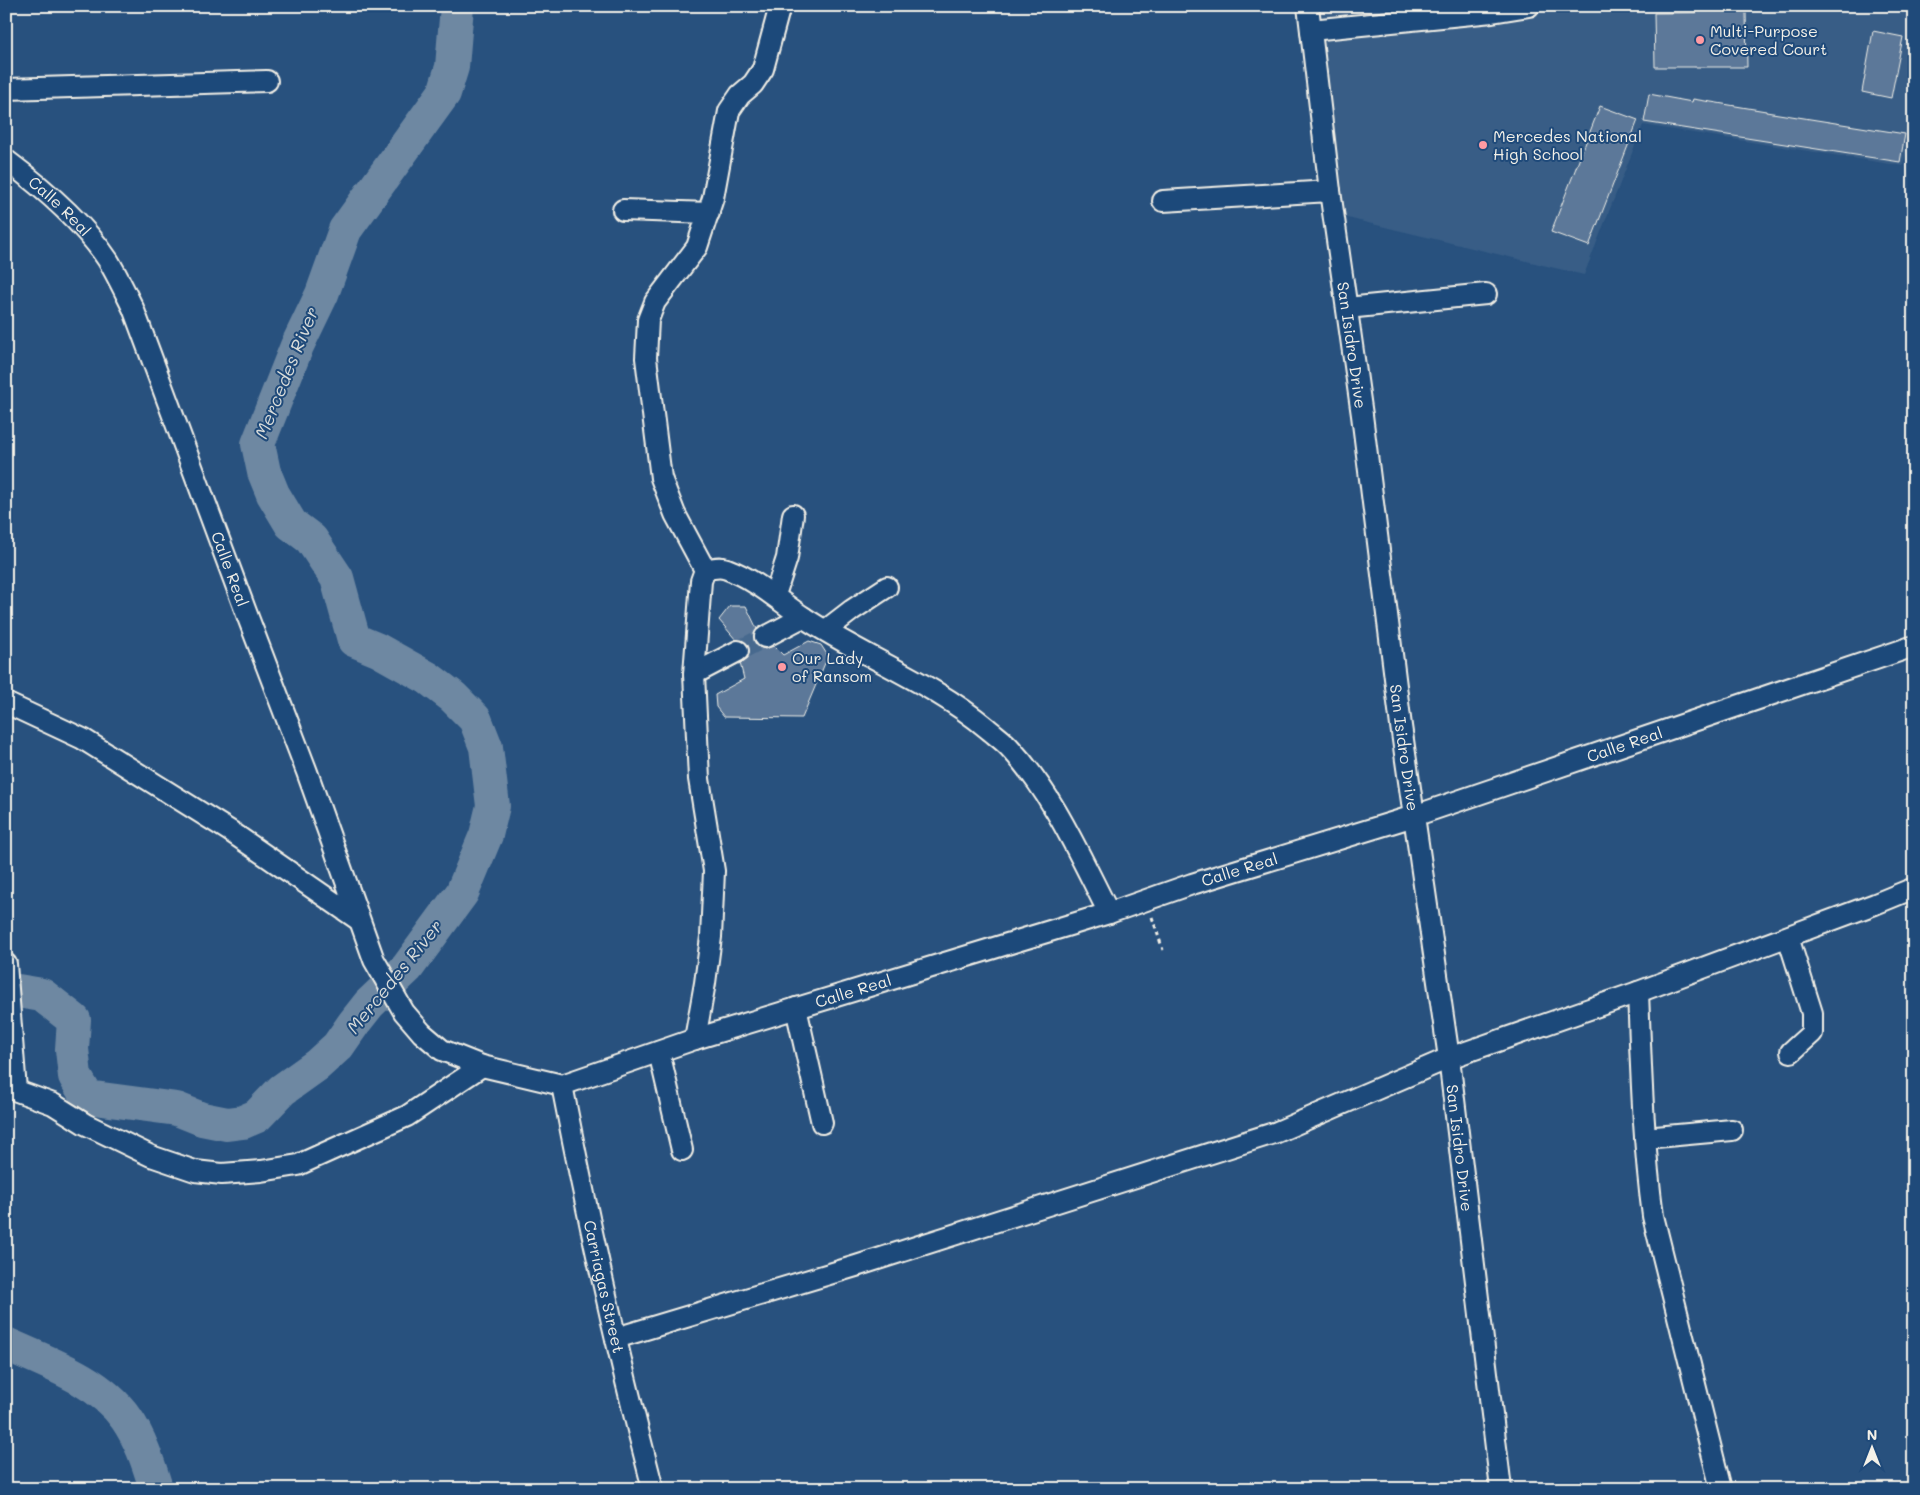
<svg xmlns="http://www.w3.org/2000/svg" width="1920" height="1495" font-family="Mali,sans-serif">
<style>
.built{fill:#375d86}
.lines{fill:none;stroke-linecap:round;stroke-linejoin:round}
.river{stroke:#6e88a2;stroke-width:34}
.building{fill:#5b7899;stroke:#f4f1e8}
.minor-tunnel{stroke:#47698e;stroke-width:20;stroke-dasharray:20 10;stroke-linecap:butt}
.minor-casing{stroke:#f4f1e8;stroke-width:24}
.path{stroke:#f4f1e8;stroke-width:3;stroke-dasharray:4 4;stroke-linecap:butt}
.minor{stroke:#1f4a7a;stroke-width:20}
.poi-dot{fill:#ff9aa2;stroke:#1f4a7a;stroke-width:2}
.labels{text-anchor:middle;stroke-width:4;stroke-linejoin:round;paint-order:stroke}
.poi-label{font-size:16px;fill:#f4f1e8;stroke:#1f4a7a;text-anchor:start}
.street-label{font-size:16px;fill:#f4f1e8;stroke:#1f4a7a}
.water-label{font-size:18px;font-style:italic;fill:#d9dcda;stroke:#1f4a7a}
</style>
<rect width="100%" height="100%" fill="#28517e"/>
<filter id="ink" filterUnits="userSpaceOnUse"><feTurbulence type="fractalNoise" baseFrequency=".02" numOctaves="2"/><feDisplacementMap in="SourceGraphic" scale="10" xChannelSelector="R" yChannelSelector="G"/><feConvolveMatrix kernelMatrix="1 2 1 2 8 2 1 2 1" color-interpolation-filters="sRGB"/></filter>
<g filter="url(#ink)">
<!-- built -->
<polygon class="built" points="1316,6 1914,6 1914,120 1903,166 1643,125 1584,275 1339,216"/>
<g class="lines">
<!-- river -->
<g class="river">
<polyline points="18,991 42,995 74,1020 72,1049 75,1076 87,1097 177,1109 202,1119 227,1124 243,1122 257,1116 282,1090 317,1065 338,1046 354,1023 369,1004 407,968 462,893 486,835 493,806 486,747 475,719 453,697 428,678 378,650 354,640 337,578 311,539 291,524 273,494 264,472 258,444 297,346 322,294 345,230 444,93 452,67 457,6"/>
<path d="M6,1344C48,1363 98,1379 126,1418C140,1438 148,1462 155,1485V1489"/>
</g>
</g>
<!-- building -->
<g class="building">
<polygon points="1746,12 1747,67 1655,67 1654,13"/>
<polygon points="1873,31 1903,37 1891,98 1862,92"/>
<polygon points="1649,94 1692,102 1693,99 1766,111 1766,112 1905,134 1900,162 1644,122"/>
<polygon points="1600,106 1638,120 1589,246 1551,232"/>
<polygon points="730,606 746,606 757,629 753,637 755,643 759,647 765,649 774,646 783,655 809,641 821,645 828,656 802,718 724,717 716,707 715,695 744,679 740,663 748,658 750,652 749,646 745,641 736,640 719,620"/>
</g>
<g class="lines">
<!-- minor-tunnel -->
<polyline class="minor-tunnel" points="738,651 765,637"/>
<defs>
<g id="minor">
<path id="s1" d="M1308,6L1330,191L1362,415L1401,726L1449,1058L1501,1489"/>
<polyline points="1311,30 1492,12 1529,6"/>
<polyline points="6,89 267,81"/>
<path id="s2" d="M6,160C42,187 83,222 108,260C117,275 125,292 133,308L249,620L307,772L374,960L404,1012L422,1033L442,1050L482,1066L562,1085"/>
<polyline points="1163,201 1330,191"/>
<polyline points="623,210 709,213"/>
<polyline points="1347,308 1486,294"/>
<polyline points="705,570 675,514 661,478 646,358 648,320 655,302 697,247 713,198 729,111 740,95 753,84 763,69 780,6"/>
<polyline points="775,595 787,558 793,515"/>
<polyline points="826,630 852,610 887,587"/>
<polyline points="765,637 803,617"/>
<polyline points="694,674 738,651"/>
<polyline points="6,703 83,739 230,831 359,920"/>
<polyline points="1788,937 1812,1013 1812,1033 1791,1052"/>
<polyline points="6,964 16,1090"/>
<path d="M1638,992C1641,1067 1643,1142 1653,1216L1721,1489"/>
<polyline points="796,1008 822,1123"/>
<path d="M695,1039L705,983L711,937L714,871L699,779L694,674L701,581L705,570C712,568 720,566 727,569C756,580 778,600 803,617C863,657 932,682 987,728C995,735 1004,741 1010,748C1054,795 1080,857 1109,913"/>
<polyline points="659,1052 682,1150"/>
<path id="s3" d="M562,1085L695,1039L1109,913L1192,884L1414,816L1914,646"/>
<path id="s4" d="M562,1085C588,1220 618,1355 653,1489"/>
<polyline points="6,1087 53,1104 85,1124 151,1156 195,1171 222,1174 261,1171 298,1165 407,1116 482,1066"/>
<polyline points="1645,1138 1732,1130"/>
<polyline points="616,1338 856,1266 1277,1132 1449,1058 1638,992 1875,904 1914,888"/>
</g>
</defs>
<!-- minor casing -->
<use href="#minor" class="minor-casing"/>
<!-- path -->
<polyline class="path" points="1152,917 1163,950"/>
<!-- minor -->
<use href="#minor" class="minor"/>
</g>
</g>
<!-- markers -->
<g class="poi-dot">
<circle cx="1700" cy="40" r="5"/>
<circle cx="1483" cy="145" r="5"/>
<circle cx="782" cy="667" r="5"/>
</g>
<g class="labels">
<!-- poi labels -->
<g class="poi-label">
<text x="1710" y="37">Multi-Purpose<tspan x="1710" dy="18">Covered Court</tspan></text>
<text x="1493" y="142">Mercedes National<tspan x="1493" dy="18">High School</tspan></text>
<text x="792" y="664">Our Lady<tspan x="792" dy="18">of Ransom</tspan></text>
</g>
<!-- street labels -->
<g class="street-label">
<text dy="6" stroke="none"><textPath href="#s2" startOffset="71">Calle Real</textPath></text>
<text dy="6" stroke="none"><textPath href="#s1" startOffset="342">San Isidro Drive</textPath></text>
<text dy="6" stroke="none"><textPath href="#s2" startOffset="476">Calle Real</textPath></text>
<text dy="6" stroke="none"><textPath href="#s3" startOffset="1116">Calle Real</textPath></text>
<text dy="6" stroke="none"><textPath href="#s1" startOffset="748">San Isidro Drive</textPath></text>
<text dy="6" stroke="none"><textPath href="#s3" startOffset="711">Calle Real</textPath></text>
<text dy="6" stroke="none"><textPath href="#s3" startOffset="306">Calle Real</textPath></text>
<text dy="6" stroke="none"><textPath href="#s1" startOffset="1152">San Isidro Drive</textPath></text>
<text dy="6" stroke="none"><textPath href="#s4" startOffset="206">Carriagas Street</textPath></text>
</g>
<!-- water labels -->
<g class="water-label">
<text transform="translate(287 373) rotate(-68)" y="6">Mercedes River</text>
<text transform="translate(395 977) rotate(-51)" y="6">Mercedes River</text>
</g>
</g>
<!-- margin -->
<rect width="1920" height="1495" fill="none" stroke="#1f4a7a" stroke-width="25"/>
<rect x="12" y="12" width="1895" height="1470" fill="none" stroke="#f4f1e8" stroke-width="2" filter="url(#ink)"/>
<!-- north arrow -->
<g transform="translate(1872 1448)" stroke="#1f4a7a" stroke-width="4" paint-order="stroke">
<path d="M0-4L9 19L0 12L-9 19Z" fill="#f4f1e8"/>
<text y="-8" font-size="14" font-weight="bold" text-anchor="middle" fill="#f4f1e8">N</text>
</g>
</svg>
